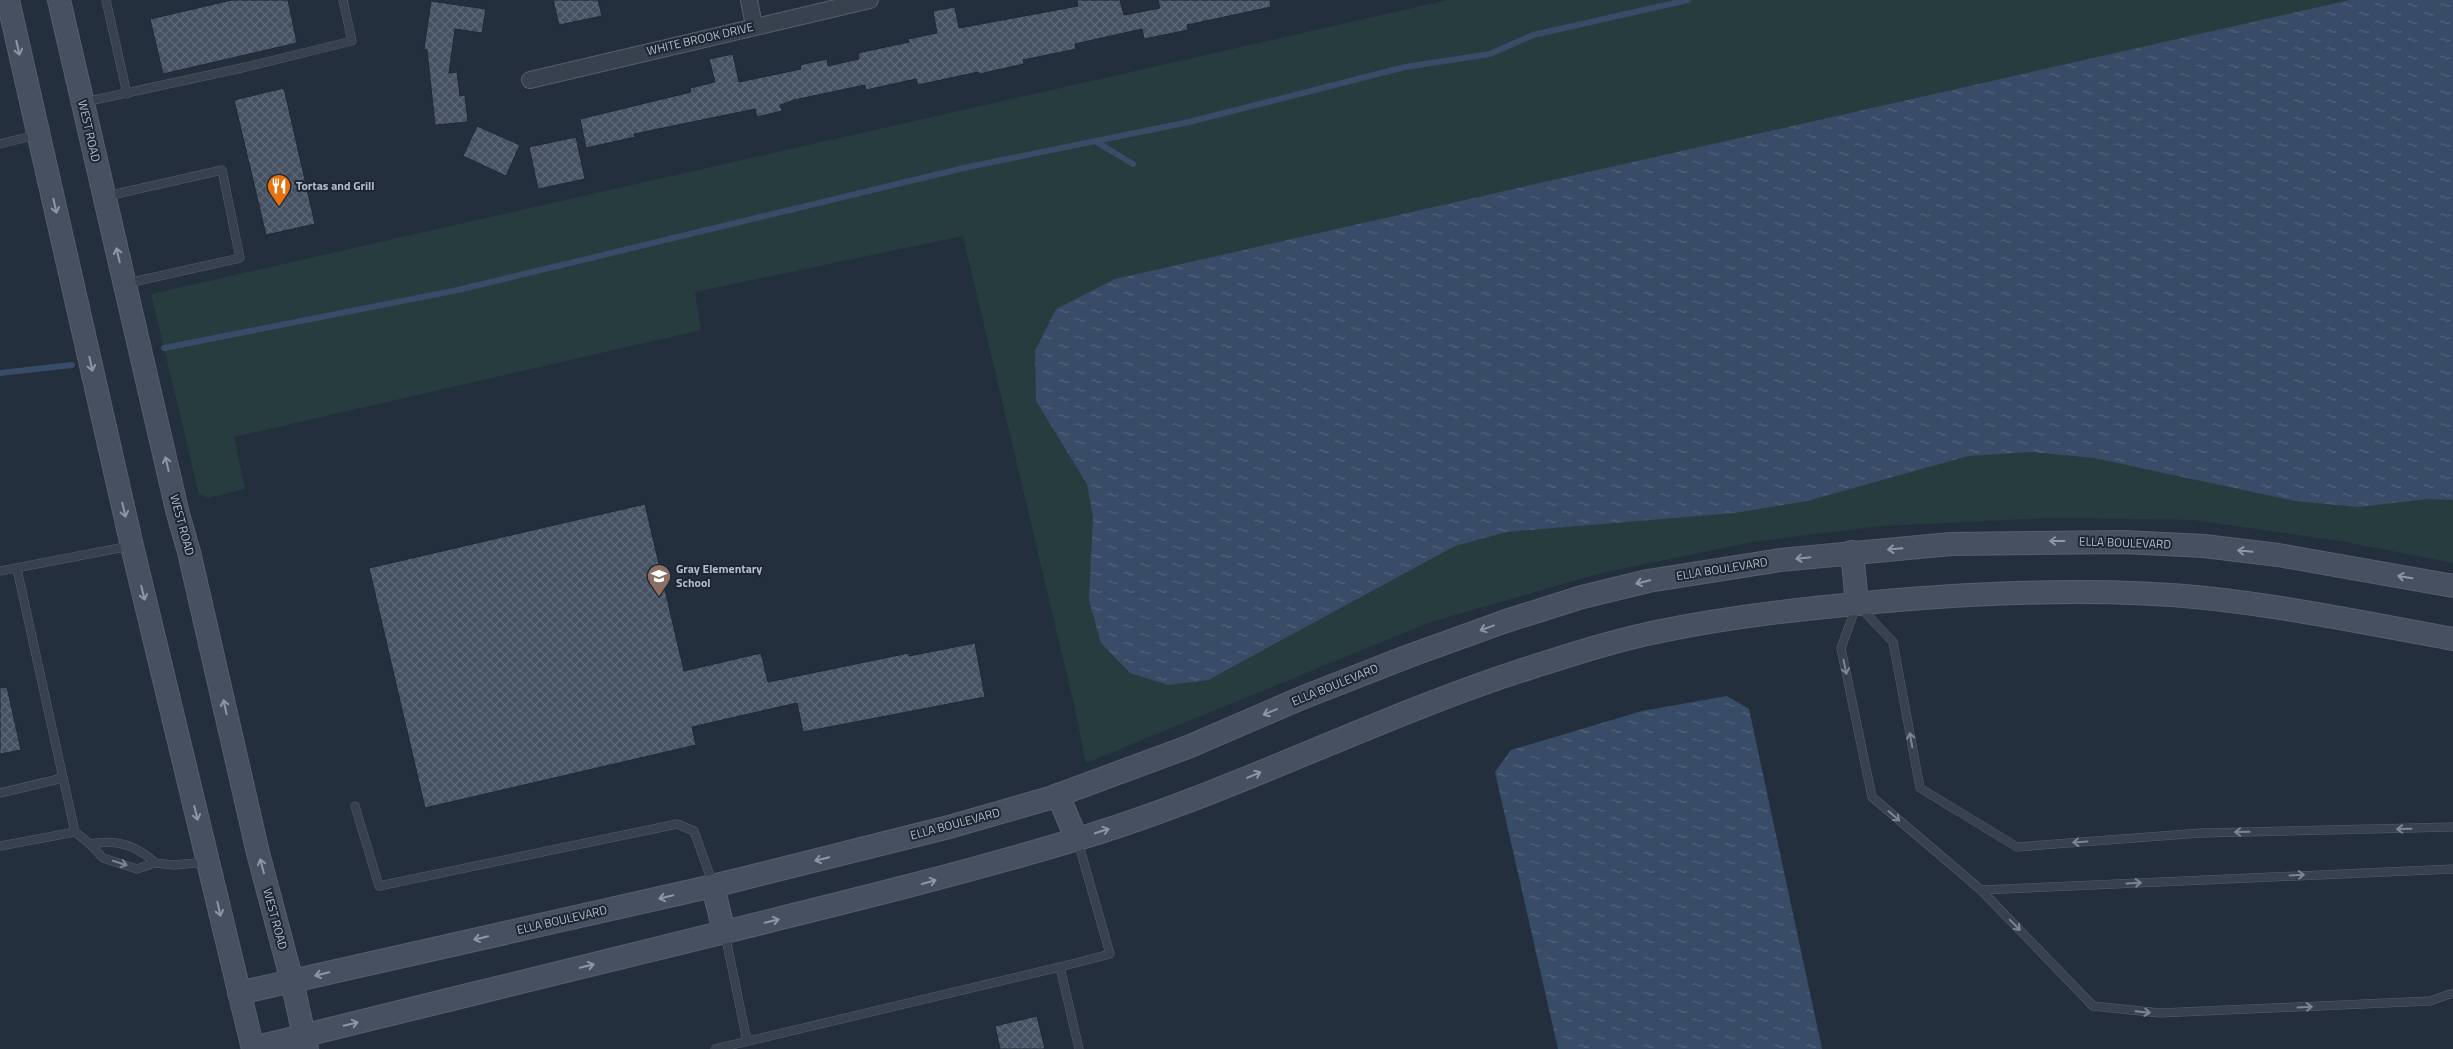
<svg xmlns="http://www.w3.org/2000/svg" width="2453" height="1049" font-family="'Titillium Web',sans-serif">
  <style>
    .grass { fill: #263c3f }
    .water { fill: url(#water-ripples) }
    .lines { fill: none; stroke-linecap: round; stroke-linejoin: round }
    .stream { stroke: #394c67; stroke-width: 6 }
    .building { fill: url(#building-cross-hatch); stroke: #1f2835 }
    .service-casing { stroke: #565f6c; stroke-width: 9 }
    .minor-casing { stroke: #565f6c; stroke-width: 18 }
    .secondary-casing { stroke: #565f6c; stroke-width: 24 }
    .service { stroke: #38414e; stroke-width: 8 }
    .minor { stroke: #38414e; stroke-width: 16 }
    .secondary { stroke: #465061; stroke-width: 22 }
    .oneway { stroke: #8e96a5 }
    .oneway2 { stroke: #7c8592 }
    .labels { text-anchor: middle; stroke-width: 4; stroke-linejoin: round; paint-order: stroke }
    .street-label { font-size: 12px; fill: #b4bcc9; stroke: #1d2633 }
    .poi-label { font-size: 12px; font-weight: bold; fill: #b4bcc9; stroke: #1d2633; text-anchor: start }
  </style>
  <defs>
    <pattern id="water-ripples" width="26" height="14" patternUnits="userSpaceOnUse" patternTransform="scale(1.25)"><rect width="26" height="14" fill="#394c67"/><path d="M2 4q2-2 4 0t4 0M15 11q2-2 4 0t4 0" fill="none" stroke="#53647b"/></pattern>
    <pattern id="building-cross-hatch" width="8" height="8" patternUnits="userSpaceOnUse" patternTransform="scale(1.25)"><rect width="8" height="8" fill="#455162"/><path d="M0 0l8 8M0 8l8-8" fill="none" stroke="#5d6877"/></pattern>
  </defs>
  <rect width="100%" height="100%" fill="#242f3e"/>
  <path class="grass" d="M1448 0H2453V563L2340 541 2193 520 2052 518 1881 526 1752 542 1602 573 1431 622 1086 763 1074 705 963 236 695 292 701 330 234 437 245 489 208 498 199 494 151 294Z"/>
  <g class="water">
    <path d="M2350 0H2453V500L2428 499 2358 507 2295 501 2094 458 2031 452 1968 456 1807 501 1734 513 1506 532 1455 546 1208 680 1168 685 1130 673 1101 643 1089 600 1093 516 1087 484 1036 401 1035 351 1056 309 1115 279Z"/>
    <path d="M1727 696 1749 709 1822 1049H1558L1495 772 1511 750 1642 711Z"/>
  </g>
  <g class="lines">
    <g class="stream">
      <path d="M1095 141 1133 164"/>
      <path d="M164 348 458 290 968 167 1189 122 1405 67 1490 54 1533 35 1688 0"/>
      <path d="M0 373 72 365"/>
    </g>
  </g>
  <g class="building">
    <path d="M232 0H288L297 43 163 74 150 19Z"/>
    <path d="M553 0H598L602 16 559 25Z"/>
    <path d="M1077 0H1120L1124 15 1160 8 1158 0H1270L1271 7 1187 25 1188 30 1144 39 1142 29 1075 44 1076 49 1023 60 1024 64 979 74 978 72 918 85 916 79 866 90 865 85 794 100 780 105 782 111 757 117 755 109 634 134 635 137 586 148 580 119 691 92 690 88 715 82 709 59 733 54 739 82 801 69 800 65 827 59 828 66 859 59 858 53 909 42 908 39 937 33 933 11 955 7 959 28 1078 6Z"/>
    <path d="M431 1 486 9 482 33 455 29 449 73 457 72 460 96 465 95 468 122 435 125 427 50 424 49Z"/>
    <path d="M284 88 315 224 266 235 234 100Z"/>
    <path d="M477 126 520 145 506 176 463 156Z"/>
    <path d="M576 137 585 179 538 189 529 147Z"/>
    <path d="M645 504 684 671 761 653 768 682 909 653V656L975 643 985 697 803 732 797 703 692 727 696 745 425 808 369 568Z"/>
    <path d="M7 687 21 750 0 754V688Z"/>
    <path d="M1037 1016 1045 1049H1000L995 1026Z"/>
  </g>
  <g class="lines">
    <g class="service-casing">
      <g id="service">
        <path d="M106 0 127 94"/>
        <path d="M85 102 246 67 352 41 343 0"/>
        <path d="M0 144 36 135"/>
        <path d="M107 196 222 170 240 258 128 283"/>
        <path d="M17 569 75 832"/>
        <path d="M0 571 130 546"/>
        <path d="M0 793 63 778"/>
        <path d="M355 806 379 886 677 824 694 831 713 884"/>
        <path d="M2453 827 2201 833 2017 847 1920 788 1893 642 1857 604 1841 648 1872 797 1981 890 2093 1006 2160 1013 2430 1001 2453 993"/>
        <path d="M90 844C115 839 137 845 155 863"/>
        <path d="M0 846 75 832 90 844 103 858 137 869 155 863 174 865 207 862"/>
        <path d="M1981 890 2453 869"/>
        <path d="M725 934 747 1041"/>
        <path d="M1060 967 1110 954 1078 842"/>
        <path d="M715 1049 1060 967 1079 1049"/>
      </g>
    </g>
    <g class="minor-casing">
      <g id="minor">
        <path d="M749 0 754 26"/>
        <path d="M530 80 870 0"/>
      </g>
    </g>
    <g class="secondary-casing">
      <g id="secondary">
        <path d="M8 0 132 546 253 1049"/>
        <path d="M59 0 178 514 189 552 258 853 292 981 307 1049"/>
        <path d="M1852 552 1857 604"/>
        <path d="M1058 795 1077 840"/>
        <path d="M713 886 724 932"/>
        <path d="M239 993 713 886 949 827 1050 798 1188 747 1304 697 1409 656 1506 621 1582 597 1648 581 1780 560 1951 544 2123 542 2204 546 2278 555 2453 586"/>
        <path d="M253 1048C401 1012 548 975 696 939 822 908 947 878 1071 841 1228 795 1373 718 1529 668 1573 654 1616 640 1661 631 1739 615 1819 607 1898 600 2000 592 2104 588 2206 598 2289 607 2371 624 2453 639"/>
      </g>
    </g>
    <use href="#service" class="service"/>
    <use href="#minor" class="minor"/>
    <use href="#secondary" class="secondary"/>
  </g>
  <defs><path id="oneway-shaft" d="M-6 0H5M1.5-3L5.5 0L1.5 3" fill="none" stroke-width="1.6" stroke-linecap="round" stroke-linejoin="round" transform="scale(1.25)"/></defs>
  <g class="oneway">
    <use href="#oneway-shaft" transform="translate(18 48) rotate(77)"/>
    <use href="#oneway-shaft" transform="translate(55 206) rotate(77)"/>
    <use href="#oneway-shaft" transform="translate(118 255) rotate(-103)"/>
    <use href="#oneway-shaft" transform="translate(91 364) rotate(77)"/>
    <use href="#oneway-shaft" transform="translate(167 464) rotate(-103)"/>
    <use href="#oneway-shaft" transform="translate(124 510) rotate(77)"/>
    <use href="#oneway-shaft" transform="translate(2057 541) rotate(-180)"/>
    <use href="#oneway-shaft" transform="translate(1895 549) rotate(175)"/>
    <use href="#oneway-shaft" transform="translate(2245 551) rotate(-174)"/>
    <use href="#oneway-shaft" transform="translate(1803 558) rotate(174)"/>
    <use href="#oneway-shaft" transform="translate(2405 577) rotate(-170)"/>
    <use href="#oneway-shaft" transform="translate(1643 582) rotate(167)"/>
    <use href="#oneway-shaft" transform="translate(143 593) rotate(76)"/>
    <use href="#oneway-shaft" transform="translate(1487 628) rotate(160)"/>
    <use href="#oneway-shaft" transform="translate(225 707) rotate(-103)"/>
    <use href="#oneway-shaft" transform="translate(1270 712) rotate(157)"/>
    <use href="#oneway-shaft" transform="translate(1254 775) rotate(-23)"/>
    <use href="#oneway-shaft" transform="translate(196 813) rotate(76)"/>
    <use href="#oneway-shaft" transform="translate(1102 831) rotate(-18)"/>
    <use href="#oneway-shaft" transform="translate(822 859) rotate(166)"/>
    <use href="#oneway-shaft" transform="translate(262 866) rotate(-105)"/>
    <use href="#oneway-shaft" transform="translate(929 882) rotate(-16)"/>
    <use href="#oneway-shaft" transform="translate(666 897) rotate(167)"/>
    <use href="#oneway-shaft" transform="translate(219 909) rotate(77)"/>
    <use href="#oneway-shaft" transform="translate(772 921) rotate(-14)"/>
    <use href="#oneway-shaft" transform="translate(481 938) rotate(167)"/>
    <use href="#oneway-shaft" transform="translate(587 966) rotate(-14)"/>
    <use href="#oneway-shaft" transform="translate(322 974) rotate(167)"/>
    <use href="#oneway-shaft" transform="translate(351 1024) rotate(-14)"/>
  </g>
  <g class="oneway2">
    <use href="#oneway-shaft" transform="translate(1845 667) rotate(78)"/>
    <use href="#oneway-shaft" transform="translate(1911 740) rotate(-100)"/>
    <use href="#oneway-shaft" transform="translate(1894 816) rotate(41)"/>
    <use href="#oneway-shaft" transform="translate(2404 829) rotate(179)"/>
    <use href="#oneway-shaft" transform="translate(2242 832) rotate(179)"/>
    <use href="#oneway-shaft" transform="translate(2080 842) rotate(176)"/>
    <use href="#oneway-shaft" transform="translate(120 863) rotate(18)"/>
    <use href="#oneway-shaft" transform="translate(2297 875) rotate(-3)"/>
    <use href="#oneway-shaft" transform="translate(2134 883) rotate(-3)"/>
    <use href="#oneway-shaft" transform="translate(2015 925) rotate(46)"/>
    <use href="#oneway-shaft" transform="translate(2305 1007) rotate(-3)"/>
    <use href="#oneway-shaft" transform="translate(2143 1012) rotate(6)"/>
  </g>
  <defs>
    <g id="restaurant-pin" transform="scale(1.25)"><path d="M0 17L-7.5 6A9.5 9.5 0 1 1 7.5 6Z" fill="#e8710a" stroke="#1d2633"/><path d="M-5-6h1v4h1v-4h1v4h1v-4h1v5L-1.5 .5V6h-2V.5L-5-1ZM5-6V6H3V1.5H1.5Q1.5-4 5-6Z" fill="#fff"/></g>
    <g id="school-pin" transform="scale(1.25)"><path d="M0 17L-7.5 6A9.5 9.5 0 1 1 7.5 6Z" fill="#8d6e63" stroke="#1d2633"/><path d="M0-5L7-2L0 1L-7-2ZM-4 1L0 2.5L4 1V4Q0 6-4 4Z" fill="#fff"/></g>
  </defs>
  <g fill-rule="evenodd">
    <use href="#restaurant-pin" x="279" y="186"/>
    <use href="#school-pin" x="659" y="576"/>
  </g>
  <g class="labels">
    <g class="street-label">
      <text transform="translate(700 39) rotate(-13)" y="4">WHITE BROOK DRIVE</text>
      <text transform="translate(89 131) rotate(77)" y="4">WEST ROAD</text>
      <text transform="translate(182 525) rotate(75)" y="4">WEST ROAD</text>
      <text transform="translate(2125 543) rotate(2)" y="4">ELLA BOULEVARD</text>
      <text transform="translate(1722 569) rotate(-9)" y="4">ELLA BOULEVARD</text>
      <text transform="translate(1335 685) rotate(-22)" y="4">ELLA BOULEVARD</text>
      <text transform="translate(955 824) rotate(-15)" y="4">ELLA BOULEVARD</text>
      <text transform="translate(275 919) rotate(75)" y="4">WEST ROAD</text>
      <text transform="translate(562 920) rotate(-13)" y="4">ELLA BOULEVARD</text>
    </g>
    <g class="poi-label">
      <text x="296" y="190">Tortas and Grill</text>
      <text x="676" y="573">Gray Elementary<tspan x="676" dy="14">School</tspan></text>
    </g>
  </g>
</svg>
